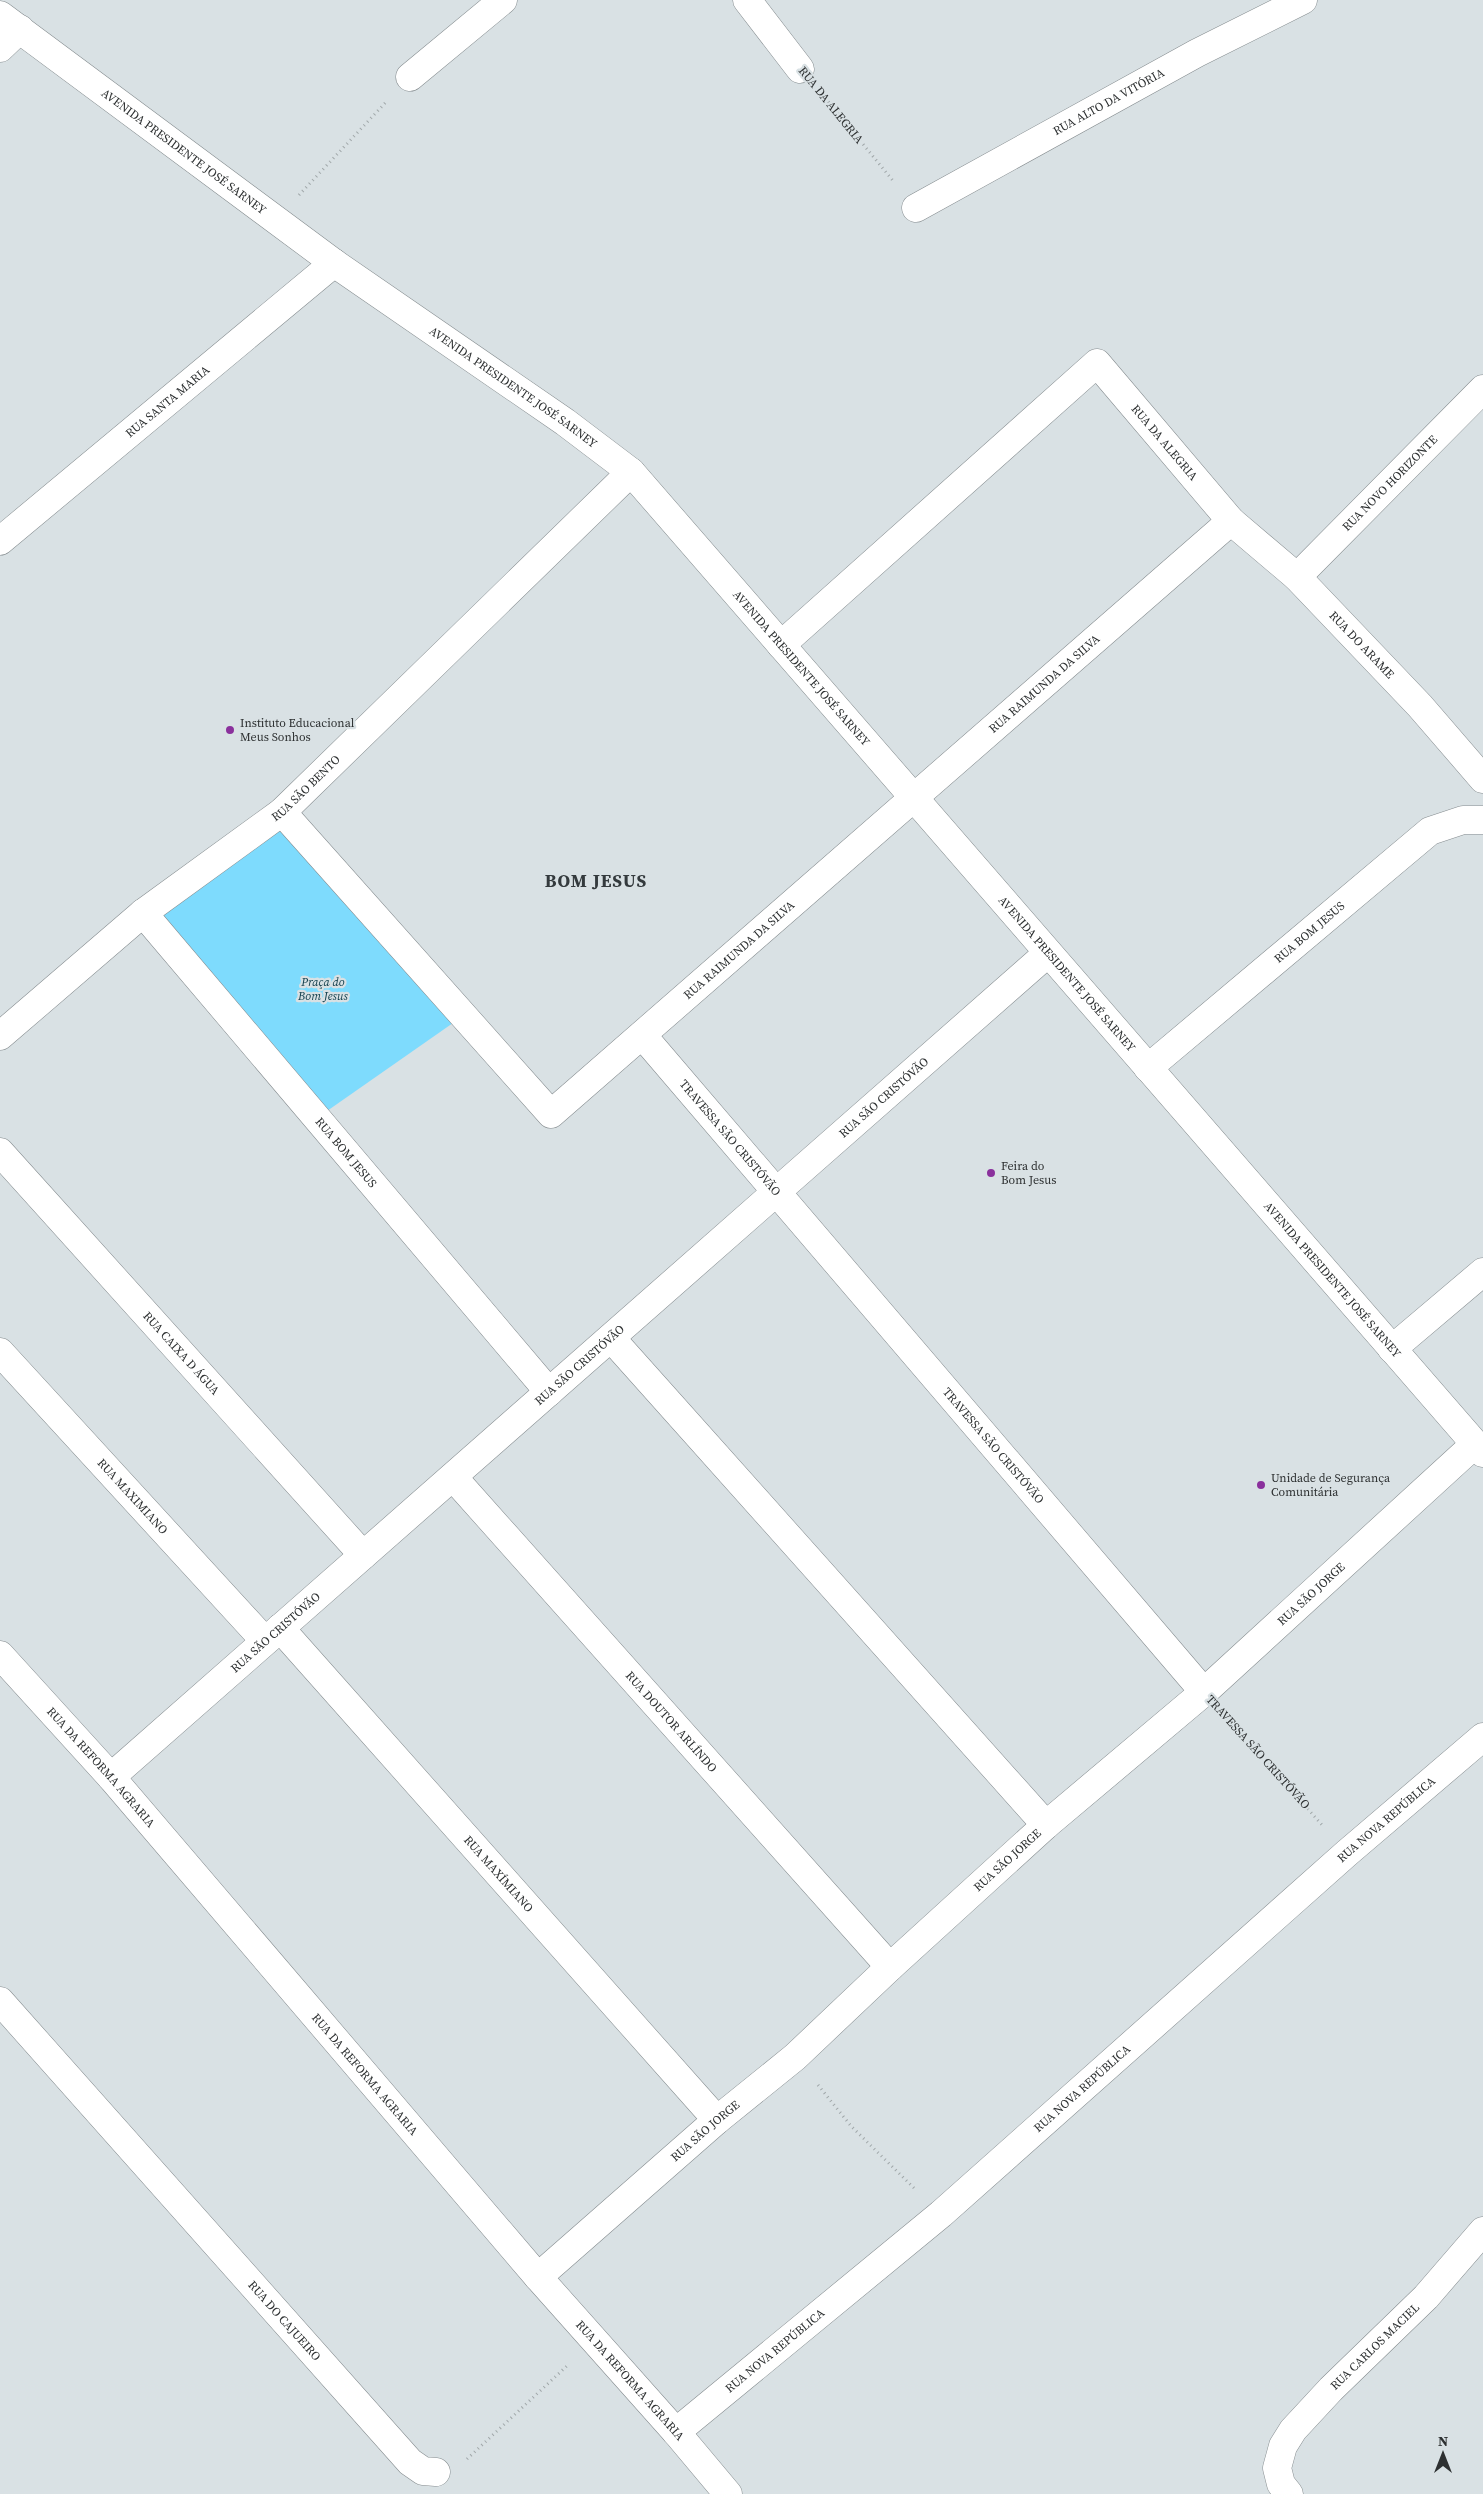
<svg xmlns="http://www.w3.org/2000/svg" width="1483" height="2494" font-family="'Source Serif 4',serif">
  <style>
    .green { fill: #7edbfd }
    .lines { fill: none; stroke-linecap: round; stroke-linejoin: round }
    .minor-casing { stroke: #858c8f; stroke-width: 29 }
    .path { stroke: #a0a7a9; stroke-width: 3; stroke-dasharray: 1 4; stroke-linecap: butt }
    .minor { stroke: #fff; stroke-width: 28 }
    .poi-dot { fill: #8a309c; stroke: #d9e1e4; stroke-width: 2 }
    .labels { text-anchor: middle; stroke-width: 4.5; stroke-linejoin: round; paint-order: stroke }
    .street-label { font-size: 12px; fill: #2d3031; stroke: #d9e1e4 }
    .poi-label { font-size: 12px; fill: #2d3031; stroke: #d9e1e4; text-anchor: start }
    .park-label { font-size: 12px; font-style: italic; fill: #0f3c4a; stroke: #d9e1e4 }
    .district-label { font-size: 18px; font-weight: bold; letter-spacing: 1px; fill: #343a3d; stroke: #d9e1e4 }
  </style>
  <rect width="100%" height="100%" fill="#d9e1e4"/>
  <path class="green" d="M282 812 463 1016 317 1118 143 913Z"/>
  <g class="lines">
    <g class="minor-casing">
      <g id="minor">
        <path d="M747 0 800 69"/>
        <path id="s1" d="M0 15 334 263 565 422 631 472 1483 1453"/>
        <path d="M0 48 20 29"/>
        <path d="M410 77 503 0"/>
        <path id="s2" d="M916 208 1197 53 1303 0"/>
        <path id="s3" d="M0 541 334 263"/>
        <path id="s4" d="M1297 577 1483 389"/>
        <path id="s5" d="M781 645 1097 363 1231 521 1297 577 1420 706 1483 779"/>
        <path id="s6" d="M282 812 551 1114 1231 521"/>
        <path id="s7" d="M143 913 549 1392"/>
        <path id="s8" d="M0 1036 143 913 282 812 631 472"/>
        <path id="s9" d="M643 1036 1204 1692"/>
        <path id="s10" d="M1148 1068 1430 831 1463 820H1483"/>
        <path id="s11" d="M0 1152 363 1555"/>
        <path d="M611 1338 1046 1825"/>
        <path d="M1392 1349 1483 1272"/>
        <path id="s12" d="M0 1352 265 1641"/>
        <path id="s13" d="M453 1477 890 1967"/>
        <path id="s14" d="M280 1628 717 2120"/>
        <path id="s15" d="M0 1655 111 1777 538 2277 676 2432 728 2494"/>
        <path id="s16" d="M111 1777 1048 953"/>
        <path id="s17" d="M0 2001 410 2462 423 2471 436 2472"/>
        <path id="s18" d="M538 2277 717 2120 795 2057 890 1967 1046 1825 1204 1692 1475 1444"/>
        <path id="s19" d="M676 2432 941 2214 1347 1853 1483 1737"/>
        <path id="s20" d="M1289 2494 1281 2484 1277 2468 1283 2446 1293 2430 1331 2389 1426 2297 1483 2231"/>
      </g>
    </g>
    <g class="path">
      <path d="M822 94 894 182"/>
      <path d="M299 195 387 101"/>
      <path d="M1228 1719 1323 1826"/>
      <path d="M818 2085 851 2126 916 2190"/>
      <path d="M467 2459 569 2364"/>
    </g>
    <use href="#minor" class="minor"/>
  </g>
  <g class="poi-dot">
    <circle cx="230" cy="730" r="5"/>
    <circle cx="991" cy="1173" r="5"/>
    <circle cx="1261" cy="1485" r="5"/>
  </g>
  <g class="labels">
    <g class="street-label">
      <text dy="4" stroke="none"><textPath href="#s2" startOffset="220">RUA ALTO DA VITÓRIA</textPath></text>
      <text transform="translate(831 105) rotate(51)" y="4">RUA DA ALEGRIA</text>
      <text dy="4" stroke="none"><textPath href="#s1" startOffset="229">AVENIDA PRESIDENTE JOSÉ SARNEY</textPath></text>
      <text dy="4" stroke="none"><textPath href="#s1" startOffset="634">AVENIDA PRESIDENTE JOSÉ SARNEY</textPath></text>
      <text dy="4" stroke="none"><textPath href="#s3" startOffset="218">RUA SANTA MARIA</textPath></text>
      <text dy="4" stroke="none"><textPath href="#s5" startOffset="528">RUA DA ALEGRIA</textPath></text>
      <text dy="4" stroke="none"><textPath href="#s4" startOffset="132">RUA NOVO HORIZONTE</textPath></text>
      <text dy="4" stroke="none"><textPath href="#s5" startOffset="811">RUA DO ARAME</textPath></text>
      <text dy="4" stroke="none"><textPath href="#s1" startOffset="1039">AVENIDA PRESIDENTE JOSÉ SARNEY</textPath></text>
      <text dy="4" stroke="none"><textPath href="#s6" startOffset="1059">RUA RAIMUNDA DA SILVA</textPath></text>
      <text dy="4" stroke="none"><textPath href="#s8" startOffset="394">RUA SÃO BENTO</textPath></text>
      <text dy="4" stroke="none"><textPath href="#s10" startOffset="211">RUA BOM JESUS</textPath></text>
      <text dy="4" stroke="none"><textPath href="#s6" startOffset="654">RUA RAIMUNDA DA SILVA</textPath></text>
      <text dy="4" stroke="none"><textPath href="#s1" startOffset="1444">AVENIDA PRESIDENTE JOSÉ SARNEY</textPath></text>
      <text dy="4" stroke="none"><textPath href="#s16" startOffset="1029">RUA SÃO CRISTÓVÃO</textPath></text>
      <text dy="4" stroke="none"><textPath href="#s9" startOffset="134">TRAVESSA SÃO CRISTÓVÃO</textPath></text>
      <text dy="4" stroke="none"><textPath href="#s7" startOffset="314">RUA BOM JESUS</textPath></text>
      <text dy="4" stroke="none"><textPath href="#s1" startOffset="1849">AVENIDA PRESIDENTE JOSÉ SARNEY</textPath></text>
      <text dy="4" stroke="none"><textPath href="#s11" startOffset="271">RUA CAIXA D ÁGUA</textPath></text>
      <text dy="4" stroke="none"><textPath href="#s16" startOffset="624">RUA SÃO CRISTÓVÃO</textPath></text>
      <text dy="4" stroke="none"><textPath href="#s9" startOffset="539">TRAVESSA SÃO CRISTÓVÃO</textPath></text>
      <text dy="4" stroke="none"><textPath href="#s12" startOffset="196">RUA MAXIMIANO</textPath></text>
      <text dy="4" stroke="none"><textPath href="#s18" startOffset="1032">RUA SÃO JORGE</textPath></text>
      <text dy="4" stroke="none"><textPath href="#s16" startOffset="219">RUA SÃO CRISTÓVÃO</textPath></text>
      <text dy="4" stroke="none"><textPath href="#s13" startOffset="328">RUA DOUTOR ARLÍNDO</textPath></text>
      <text transform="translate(1258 1752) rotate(48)" y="4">TRAVESSA SÃO CRISTÓVÃO</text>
      <text dy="4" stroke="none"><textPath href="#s15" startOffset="151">RUA DA REFORMA AGRARIA</textPath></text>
      <text dy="4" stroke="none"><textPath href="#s19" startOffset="938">RUA NOVA REPÚBLICA</textPath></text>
      <text dy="4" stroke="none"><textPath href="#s18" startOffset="628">RUA SÃO JORGE</textPath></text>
      <text dy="4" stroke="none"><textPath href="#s14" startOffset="329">RUA MAXÍMIANO</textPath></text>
      <text dy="4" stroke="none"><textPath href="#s15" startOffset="556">RUA DA REFORMA AGRARIA</textPath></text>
      <text dy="4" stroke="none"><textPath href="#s19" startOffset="532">RUA NOVA REPÚBLICA</textPath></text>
      <text dy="4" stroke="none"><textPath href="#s18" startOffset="222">RUA SÃO JORGE</textPath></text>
      <text dy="4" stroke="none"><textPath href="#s17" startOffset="428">RUA DO CAJUEIRO</textPath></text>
      <text dy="4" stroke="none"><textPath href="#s20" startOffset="188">RUA CARLOS MACIEL</textPath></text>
      <text dy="4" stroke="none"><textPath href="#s19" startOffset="128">RUA NOVA REPÚBLICA</textPath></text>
      <text dy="4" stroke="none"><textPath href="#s15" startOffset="961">RUA DA REFORMA AGRARIA</textPath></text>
    </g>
    <g class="poi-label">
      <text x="240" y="727">Instituto Educacional<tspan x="240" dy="14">Meus Sonhos</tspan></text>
      <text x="1001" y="1170">Feira do<tspan x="1001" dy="14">Bom Jesus</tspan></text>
      <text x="1271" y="1482">Unidade de Segurança<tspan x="1271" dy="14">Comunitária</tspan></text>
    </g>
    <g class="park-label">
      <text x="323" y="986">Praça do<tspan x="323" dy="14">Bom Jesus</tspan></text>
    </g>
    <g class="district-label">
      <text x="596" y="887">BOM JESUS</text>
    </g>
  </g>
  <g transform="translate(1443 2454)" stroke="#d9e1e4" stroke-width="4" paint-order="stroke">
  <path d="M0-4L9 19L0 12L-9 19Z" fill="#2d3031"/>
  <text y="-8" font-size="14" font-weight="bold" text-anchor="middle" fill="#2d3031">N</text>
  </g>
</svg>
